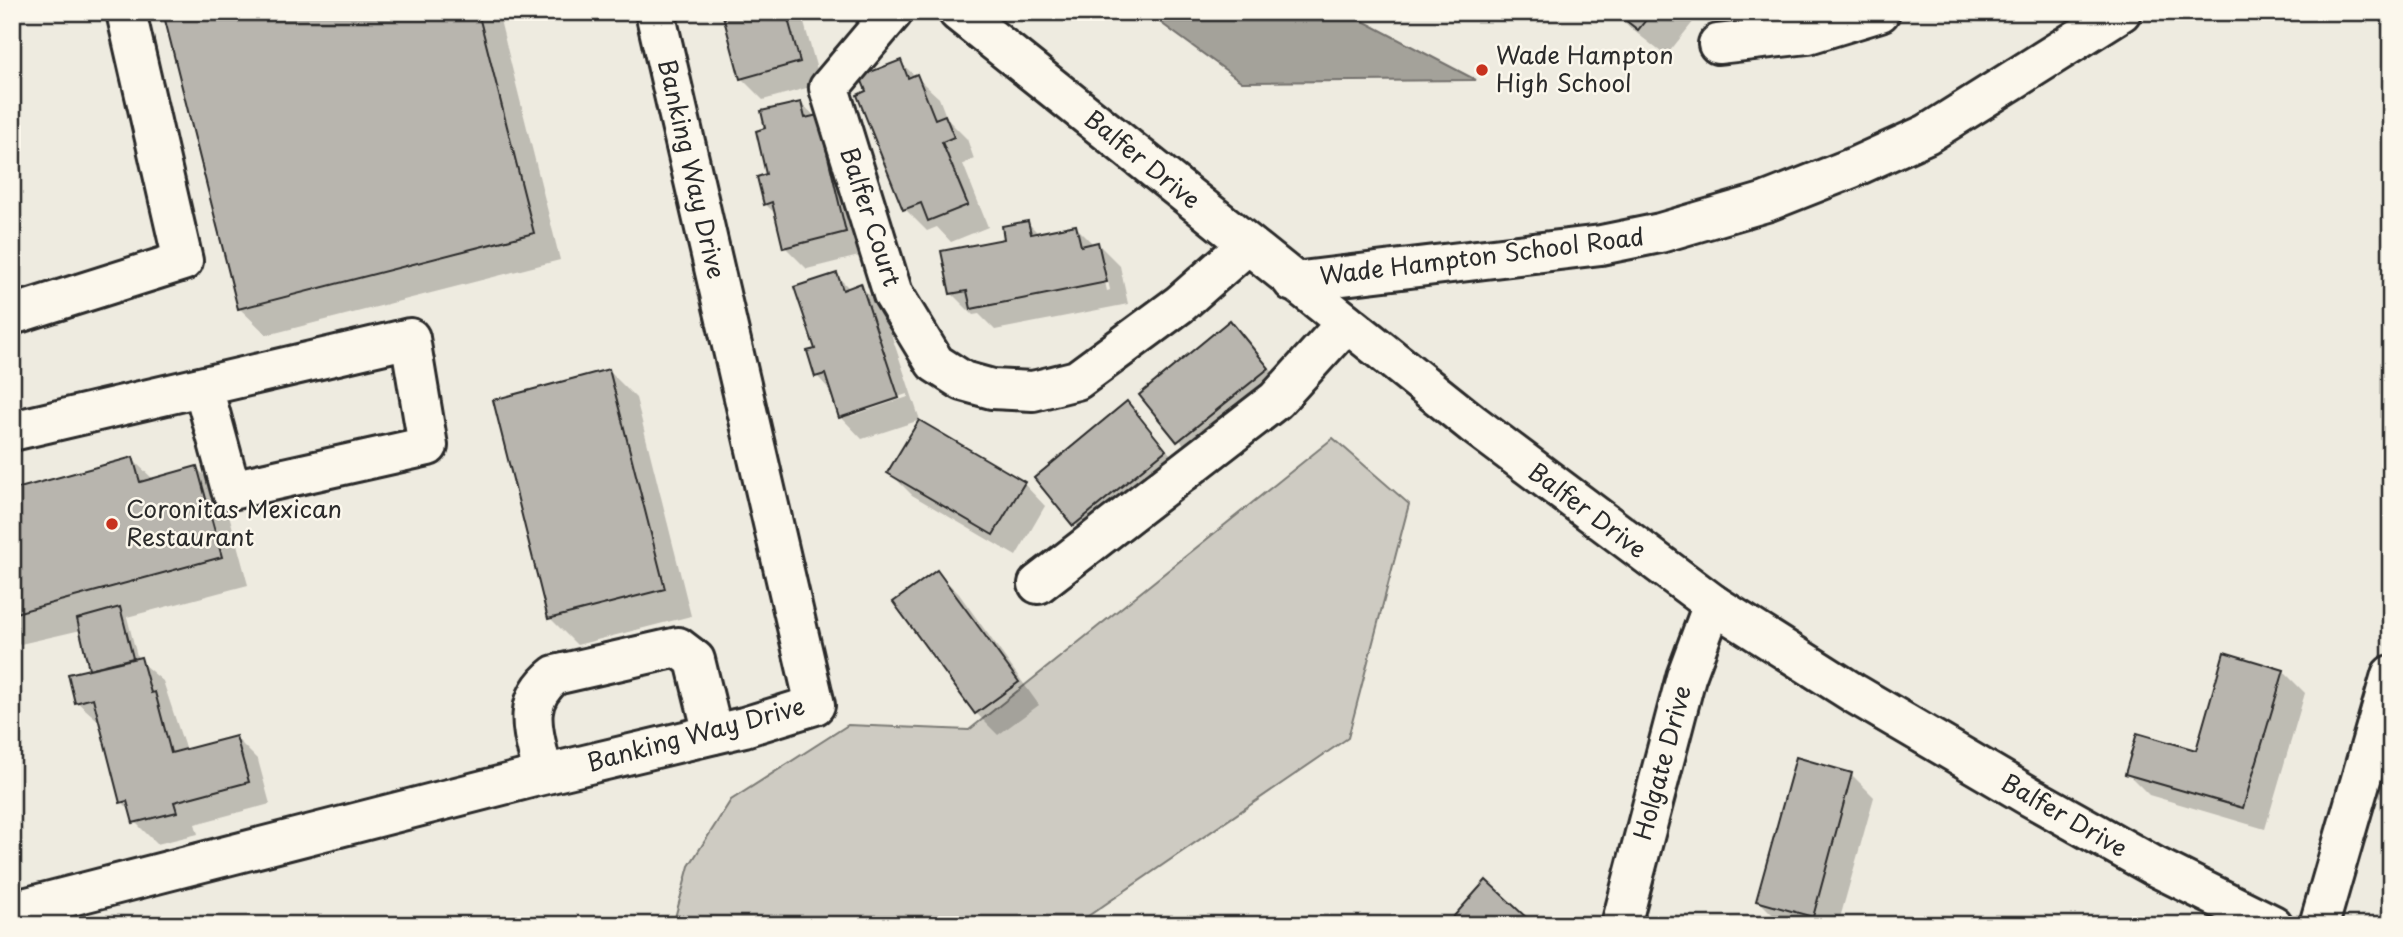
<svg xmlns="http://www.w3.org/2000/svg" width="2403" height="937" font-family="'Playpen Sans',sans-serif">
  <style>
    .green { fill: #cecbc2; stroke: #7c7b76; stroke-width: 2 }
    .water { fill: #a4a29a; stroke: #74726e; stroke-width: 2 }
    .shadow { fill: #0003; fill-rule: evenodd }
    .building { fill: #b8b5ae; stroke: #2b2b2b; stroke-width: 2 }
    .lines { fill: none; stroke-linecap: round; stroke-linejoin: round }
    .minor-casing { stroke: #2b2b2b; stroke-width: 44 }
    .minor { stroke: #fbf7ec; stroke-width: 38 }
    .poi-dot { fill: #c8321e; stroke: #fbf7ec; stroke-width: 2.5 }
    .labels { text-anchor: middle; stroke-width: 5; stroke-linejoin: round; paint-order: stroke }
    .poi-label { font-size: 24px; fill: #2b2b2b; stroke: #fbf7ec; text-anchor: start }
    .street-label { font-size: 24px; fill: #2b2b2b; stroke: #fbf7ec }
  </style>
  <rect width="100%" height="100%" fill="#eeebe0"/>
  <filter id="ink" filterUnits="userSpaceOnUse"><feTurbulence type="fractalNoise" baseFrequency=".0143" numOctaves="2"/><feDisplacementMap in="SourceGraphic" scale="14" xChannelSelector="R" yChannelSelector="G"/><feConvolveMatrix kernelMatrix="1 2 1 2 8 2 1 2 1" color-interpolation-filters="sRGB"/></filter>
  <g filter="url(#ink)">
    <path class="green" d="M1333 438 1409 504 1348 738 1075 925H673L689 866 731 800 848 725 969 730Z"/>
    <path class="water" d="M1146 12H1346L1476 80 1242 82Z"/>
    <g class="shadow">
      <path d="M165 12H498L560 260 267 335 239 308Z"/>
      <path d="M724 12H801L821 84 763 100 741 78Z"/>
      <path d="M1610 12H1701L1666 56Z"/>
      <path d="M900 62 939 98 947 119 967 139 974 159 963 164 988 227 951 242 937 227 927 231 905 209 868 92Z"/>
      <path d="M801 103 839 139 867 254 807 269 785 247 778 216 765 204 767 130Z"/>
      <path d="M1028 223 1039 234 1076 227 1094 245 1098 244 1120 266 1128 304 995 330 979 314 973 315 951 293ZM1102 267H1105L1110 290 1107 291Z"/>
      <path d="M836 275 850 289 860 286 882 307 920 420 862 439 841 417 832 392 817 376 809 353 818 350ZM907 394 908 397 851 416V412Z"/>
      <path d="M1230 322 1289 391 1200 463 1141 395Z"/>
      <path d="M609 371 636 398 691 616 577 645 550 618Z"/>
      <path d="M1126 404 1187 473 1097 547 1036 478Z"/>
      <path d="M132 459 154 480 197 468 224 496 248 585 127 617 138 660 163 681 186 751 236 738 258 760 270 804 195 824 198 834 157 844 135 822 132 812 122 802 101 723 77 702 91 670 81 630 12 646V492Z"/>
      <path d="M890 473 1024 484 1045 506 1016 556 912 495Z"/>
      <path d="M937 572 959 594 1039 705 998 735 976 713 896 602Z"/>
      <path d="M2283 671 2305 693 2265 829 2149 795 2127 773 2197 752Z"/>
      <path d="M1797 760 1852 775 1874 797 1838 925 1780 922 1758 900Z"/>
    </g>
    <g class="building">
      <path d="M163 12H478L534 233 238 309Z"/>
      <path d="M722 12H786L800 62 740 79Z"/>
      <path d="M1615 12H1652L1638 30Z"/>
      <path d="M901 60 908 78 917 74 935 119 945 115 954 137 942 142 968 205 928 221 921 203 903 210 857 95 866 91 860 76Z"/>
      <path d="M801 102 805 118 818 115 846 232 783 248 772 202 764 205 757 177 766 174 756 131 765 128 761 111Z"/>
      <path d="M1028 221 1031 234 1076 225 1081 246 1098 242 1107 282 971 309 967 291 950 294 941 251 1004 239 1002 226Z"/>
      <path d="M837 273 843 290 861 283 899 398 839 418 825 374 815 377 807 351 815 349 794 287Z"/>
      <path d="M1230 320 1269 368 1177 442 1139 395Z"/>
      <path d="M609 369 665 589 548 619 493 400Z"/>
      <path d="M1127 401 1166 450 1073 526 1034 478Z"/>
      <path d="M919 420 1025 482 993 535 887 473Z"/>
      <path d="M133 457 140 482 197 466 222 557 12 614V490Z"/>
      <path d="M937 570 1019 682 975 714 893 602Z"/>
      <path d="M120 607 133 658 89 669 77 619Z"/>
      <path d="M2224 652 2284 670 2243 808 2125 774 2137 733 2196 750Z"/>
      <path d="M141 657 151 693 155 692 171 753 236 736 249 782 174 802 177 812 133 823 127 801 120 803 93 698 75 703 68 674Z"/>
      <path d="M1796 757 1852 773 1813 917 1756 901Z"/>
      <path d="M1486 880 1528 919 1523 925H1446Z"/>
    </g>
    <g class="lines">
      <g class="minor-casing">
        <g id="minor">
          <path d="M893 12 829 88 893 294 935 363 963 381 992 389 1033 391 1077 380 1180 304 1247 245"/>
          <path d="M958 12 1473 424 1713 604 1855 694 2029 796 2154 866 2273 925"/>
          <path d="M1718 44 1808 34 1880 12"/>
          <path d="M1293 282 1601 245 1660 233 1766 202 1852 168 1927 134 2121 12"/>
          <path d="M12 315 183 261 126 12"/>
          <path d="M12 431 410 338 428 446 231 490 203 387"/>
          <path d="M1038 584 1276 400 1346 323"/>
          <path d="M543 774C535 736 519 703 555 675L678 647 695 660 713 734"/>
          <path d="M12 911 534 777 744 727 815 705 655 12"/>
          <path d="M1621 925 1686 677 1713 604"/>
          <path d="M2319 925 2391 675"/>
        </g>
      </g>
      <use href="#minor" class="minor"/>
    </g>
  </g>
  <g class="poi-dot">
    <circle cx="1482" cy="70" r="7"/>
    <circle cx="112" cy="524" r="7"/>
  </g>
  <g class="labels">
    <g class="poi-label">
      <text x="1496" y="64">Wade Hampton<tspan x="1496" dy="28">High School</tspan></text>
      <text x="126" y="518">Coronitas Mexican<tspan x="126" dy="28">Restaurant</tspan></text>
    </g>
    <g class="street-label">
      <text transform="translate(1142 160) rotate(39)" y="8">Balfer Drive</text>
      <text transform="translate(691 169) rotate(77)" y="8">Banking Way Drive</text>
      <text transform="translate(870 217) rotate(72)" y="8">Balfer Court</text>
      <text transform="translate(1482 257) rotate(-7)" y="8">Wade Hampton School Road</text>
      <text transform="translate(1587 511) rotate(37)" y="8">Balfer Drive</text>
      <text transform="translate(696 735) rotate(-15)" y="8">Banking Way Drive</text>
      <text transform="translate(1663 763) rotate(-75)" y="8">Holgate Drive</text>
      <text transform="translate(2064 816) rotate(30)" y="8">Balfer Drive</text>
    </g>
  </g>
  <rect width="2403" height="937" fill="none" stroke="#fbf7ec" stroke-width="42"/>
  <rect x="21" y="21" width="2361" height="895" fill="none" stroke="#2b2b2b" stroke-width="2.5" filter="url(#ink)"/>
</svg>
